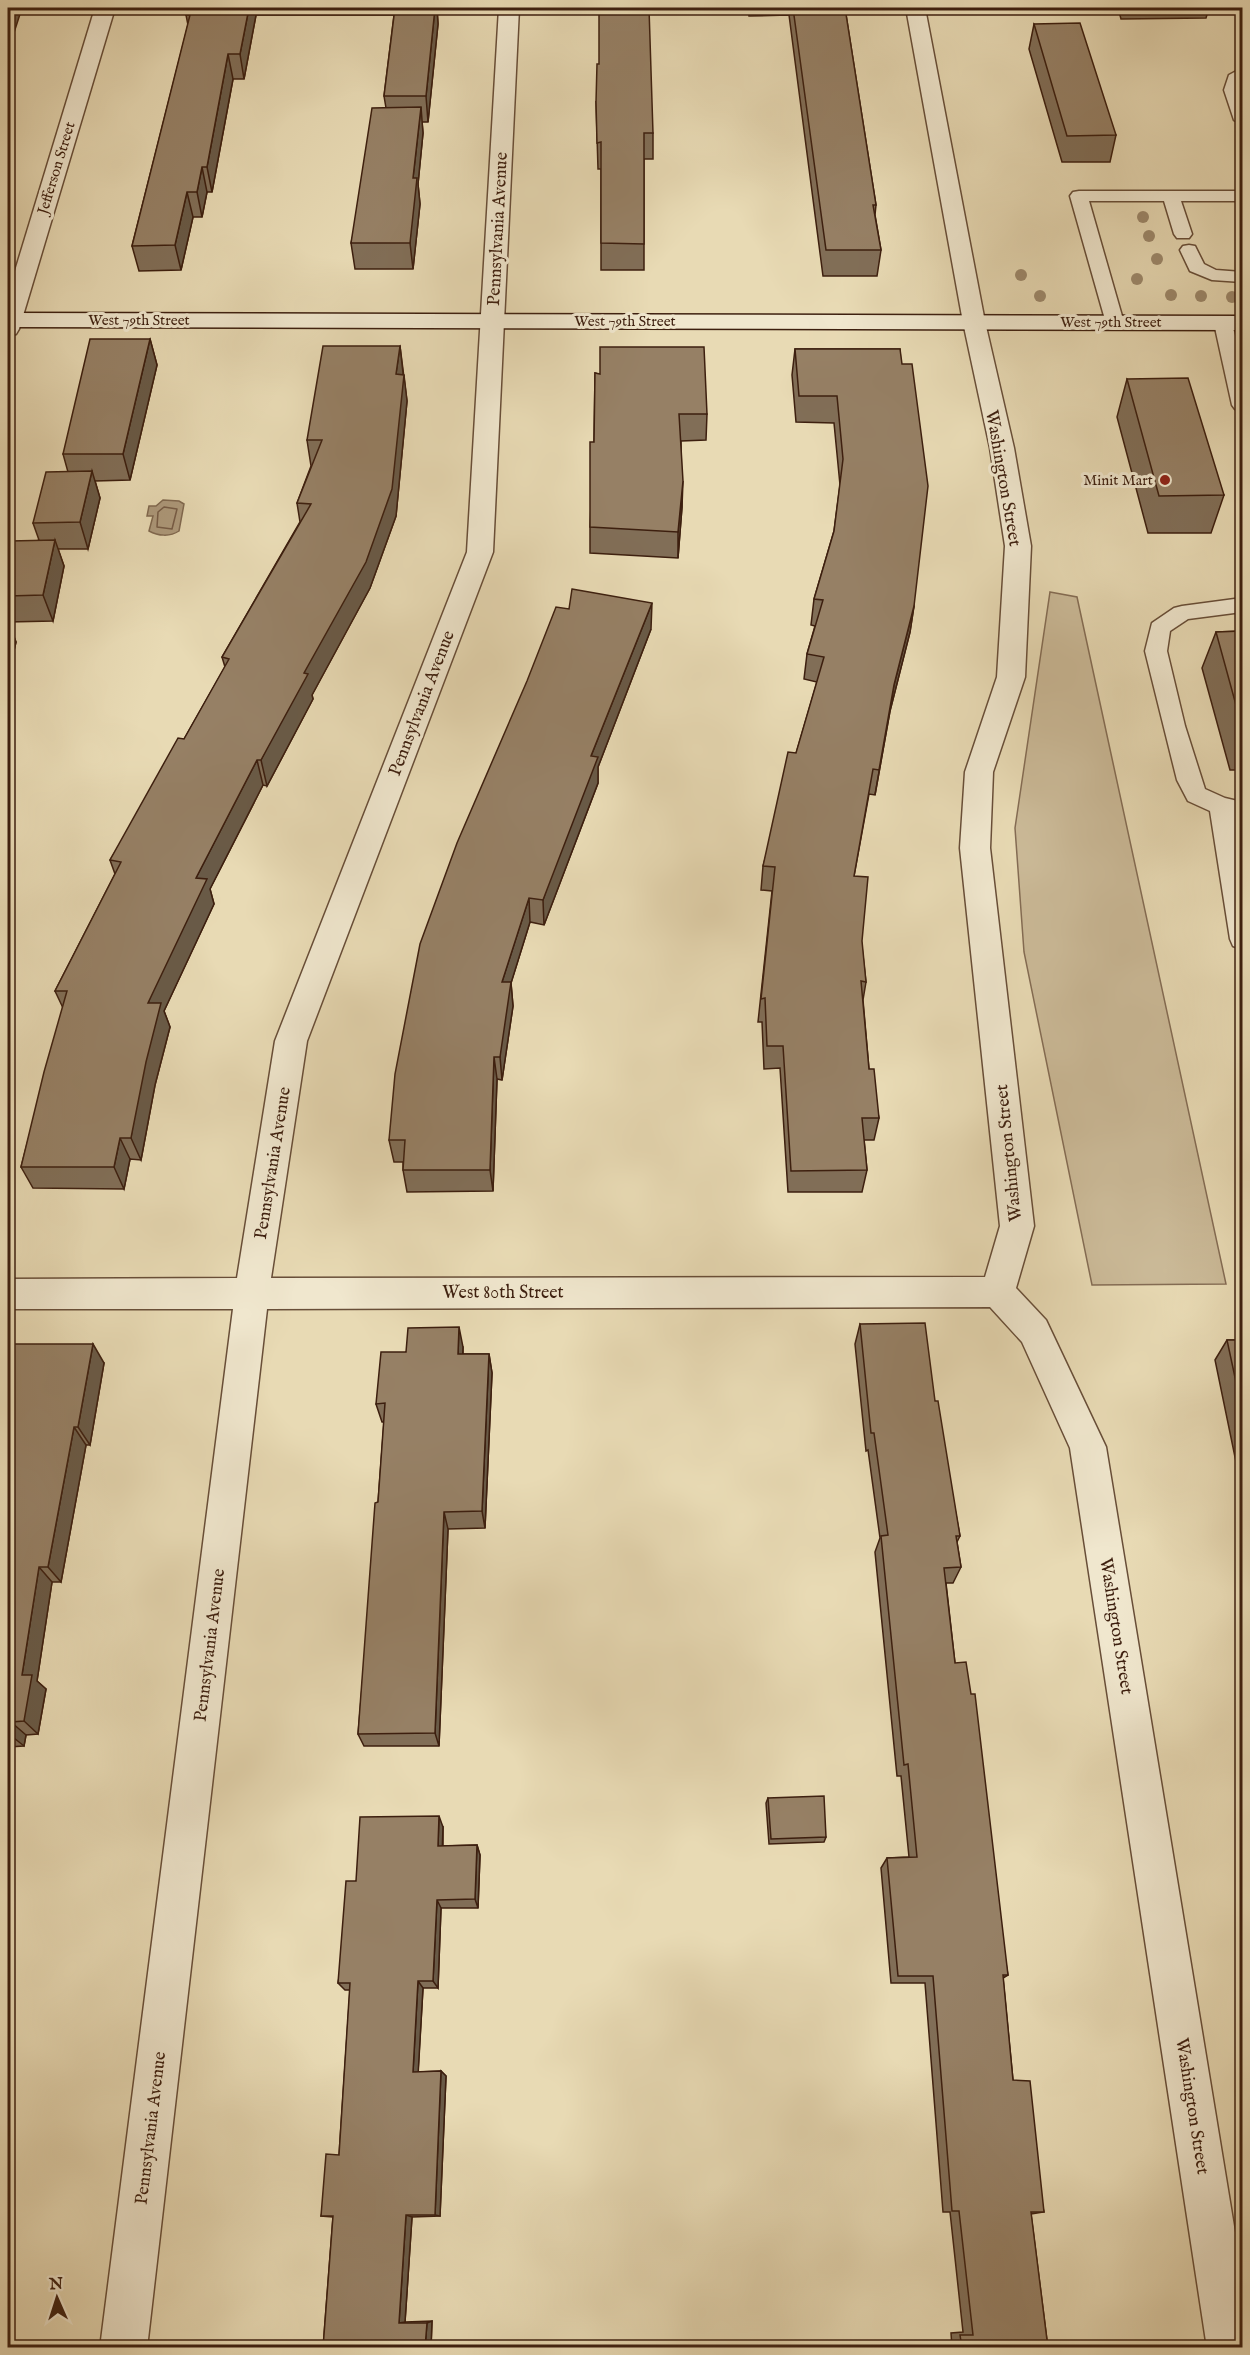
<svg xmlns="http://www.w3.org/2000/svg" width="1250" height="2355" font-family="'IM FELL English',serif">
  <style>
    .green { fill: #cbba98; stroke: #846c54; stroke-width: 1.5 }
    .water { fill: #ae9a7c; stroke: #816950; stroke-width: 1.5 }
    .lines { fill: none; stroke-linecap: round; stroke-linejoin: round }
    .shore { stroke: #765c46; stroke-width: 1.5 }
    .lane-casing { stroke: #684e38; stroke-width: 3 }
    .street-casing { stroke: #684e38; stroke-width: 3 }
    .secondary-casing { stroke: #3d1f0f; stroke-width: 3 }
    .lane { fill: #f0e7ce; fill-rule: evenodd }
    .street { fill: #f0e7ce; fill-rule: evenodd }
    .secondary { fill: #f0e7ce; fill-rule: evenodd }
    .tree { fill: #9d896c }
    .wall { fill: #816e57; stroke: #3d1f0f; stroke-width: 1.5 }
    .shaded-wall { fill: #695a47; stroke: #3d1f0f; stroke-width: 1.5 }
    .building { fill: #968065; stroke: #3d1f0f; stroke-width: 1.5 }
    .poi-dot { fill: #8f2418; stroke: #f0e7ce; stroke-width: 2 }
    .labels { text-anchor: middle; stroke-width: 6; stroke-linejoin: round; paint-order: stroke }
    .far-street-label { font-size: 15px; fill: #3d1f0f; stroke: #f0e7ce }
    .far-poi-label { font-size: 15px; fill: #3d1f0f; stroke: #f0e7ce; text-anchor: end }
    .street-label { font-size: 18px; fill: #3d1f0f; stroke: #f0e7ce }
  </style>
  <rect width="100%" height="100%" fill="#e8dab4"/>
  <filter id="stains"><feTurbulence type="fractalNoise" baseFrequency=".00333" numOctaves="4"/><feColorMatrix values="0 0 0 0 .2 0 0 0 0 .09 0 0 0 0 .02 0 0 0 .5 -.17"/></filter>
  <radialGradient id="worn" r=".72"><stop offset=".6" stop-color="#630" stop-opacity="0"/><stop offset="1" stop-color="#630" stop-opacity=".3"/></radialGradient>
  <path class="green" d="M1050 592 1077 597 1226 1284 1092 1285 1024 952 1015 828Z"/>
  <path class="water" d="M163 500 179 501 184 504 179 531C170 537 158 536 149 531L153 516H147L149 506H156Z"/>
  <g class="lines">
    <path class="shore" d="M164 507 177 509 172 529 157 527 158 512Z"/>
    <g class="lane-casing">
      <g id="lane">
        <path d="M1242 68 1240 90 1242 97V125L1234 120 1224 90 1229 75Z"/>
        <path d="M1079 191H1242V201H1181L1192 234 1189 238H1177L1174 234 1164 201H1089L1124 323 1122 327H1108L1106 323 1070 196 1073 192Z"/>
        <path d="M1189 245 1195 246 1204 264 1216 270 1242 272V282L1212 280 1190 271 1180 250 1183 246Z"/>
        <path d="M1223 317 1230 319 1232 323 1242 366V411L1235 409 1232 405 1214 323 1216 319Z"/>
        <path d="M1242 598V612L1188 619 1170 631 1167 651 1185 726 1205 789 1225 798 1242 802V818L1235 817 1242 866V949L1233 946 1230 939 1210 811 1188 801 1177 780 1145 651 1152 623 1174 608 1182 606Z"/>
      </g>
    </g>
    <g class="street-casing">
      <g id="street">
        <path d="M95 8H115L19 329 16 334 8 336V294Z"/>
        <path d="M499 8H519L493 552 307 1041 271 1278 985 1277 1000 1226 960 848 965 772 997 677 1005 546 990 448 963 322 906 8H925L985 322 1014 448 1031 546 1025 677 993 772 990 848 1034 1226 1016 1288 1046 1320 1106 1447 1242 2275V2348H1207L1070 1448 1022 1342 990 1307 267 1309 147 2348H100L233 1309H8V1279L237 1278 275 1041 467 552Z"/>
      </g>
    </g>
    <g class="secondary-casing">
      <path id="secondary" d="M8 313 1242 316V330L8 327Z"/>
    </g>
    <use href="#lane" class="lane"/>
    <use href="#street" class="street"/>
    <use href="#secondary" class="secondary"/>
  </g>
  <g class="tree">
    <circle cx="1143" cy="217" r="6"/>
    <circle cx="1149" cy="236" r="6"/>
    <circle cx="1157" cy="259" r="6"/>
    <circle cx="1021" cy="275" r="6"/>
    <circle cx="1137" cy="279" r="6"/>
    <circle cx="1171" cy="295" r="6"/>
    <circle cx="1040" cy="296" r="6"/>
    <circle cx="1201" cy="296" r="6"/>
    <circle cx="1232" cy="297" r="6"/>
  </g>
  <g class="wall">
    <path d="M188 8H437L438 24 428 122H422L423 133 418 184 420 204 413 269H355L351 243 386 108 384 96 394 15H256L244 79H233L212 192H207L202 217H193L181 270 139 271 132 246 188 25 186 15Z"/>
    <path d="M748 8H845L876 205 875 215 881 250 877 276H823L789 15 749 16Z"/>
    <path d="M1118 8H1209L1206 18 1121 19Z"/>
    <path d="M1034 24 1116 135 1110 162H1062L1029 49Z"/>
    <path d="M596 102 653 133V159H644V270H601V169H598Z"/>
    <path d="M150 339 157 365 130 480 95 481 100 498 88 549H58L64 566 53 621 8 622 16 642 8 675V551L39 540 33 523 68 472 63 454Z"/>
    <path d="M400 346 407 401 396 516 370 588 312 695 313 699 267 786 263 785 210 889 214 904 164 1011 170 1027 155 1085 141 1160 130 1159 124 1189 33 1188 21 1167 63 1008 55 991 115 874 110 860 184 739 225 667 222 657 300 522 297 503 311 466 307 440Z"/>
    <path d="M795 349H900L914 606 910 632 890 711 875 795 869 794 854 876 866 982 863 1000 869 1069 879 1118 874 1140H864L867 1170 862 1192H788L780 1068 764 1069 762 1022H758L772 891 761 890 763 866 817 682 804 679 807 654 815 626 811 625 814 599 834 531 840 485 834 423 796 422 792 375Z"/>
    <path d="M595 373 707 414 706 440 681 441 682 507 678 558 590 553V527L594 442Z"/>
    <path d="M1127 379 1224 495 1211 533H1148L1117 417Z"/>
    <path d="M651 629 598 767V783L544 925 530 922 511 983 513 1006 502 1080 497 1079 493 1191 407 1192 403 1170V1162H394L389 1140Z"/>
    <path d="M1242 631V770H1230L1202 668 1216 632Z"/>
    <path d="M860 1324 935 1401 960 1536 957 1542 961 1567 953 1583H946L955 1663 1008 1975 1003 1978 1013 2080 1044 2212 1031 2214 1048 2348H952L951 2333 963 2332 950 2212H943L925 1983H891L881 1868 887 1858 909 1857 901 1776H897L875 1552 880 1538 868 1450 866 1451 855 1344Z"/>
    <path d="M1227 1340H1242V1491L1215 1360Z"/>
    <path d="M463 1347V1354H489L492 1373 485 1528 448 1529 439 1746H364L358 1734 378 1502 384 1422H382L376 1404 406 1352Z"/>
    <path d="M104 1363 90 1445H86L61 1582H52L37 1681 46 1689 38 1734 26 1735 24 1746 8 1747V1366Z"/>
    <path d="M768 1798 826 1837 824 1842 769 1844 766 1803Z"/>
    <path d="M443 1827V1846L477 1845 480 1855 478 1908H441L438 1988H423L418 2072 441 2071 446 2076 440 2216 412 2217 405 2322 432 2321 431 2348H323L333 2217 321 2216 339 2155 350 1990H345L338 1983 356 1881Z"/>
  </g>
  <g class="shaded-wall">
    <path d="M8 8H22L8 51Z"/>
    <path d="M249 8H254L256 15 244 79 240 54Z"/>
    <path d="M435 8H437L438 24 428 122 426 96Z"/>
    <path d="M228 54 233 79 212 192 207 167Z"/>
    <path d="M421 107 423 133 418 184 420 204 413 269 410 243 413 178Z"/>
    <path d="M202 167 207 192 202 217 197 192Z"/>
    <path d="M187 192 193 217 181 270 175 245Z"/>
    <path d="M150 339 157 365 130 480 123 454Z"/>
    <path d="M400 346 403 373 399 401 396 374Z"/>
    <path d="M404 375 407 401 396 516 370 588 312 695 313 699 267 786 261 760 304 673Z"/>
    <path d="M92 471 100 498 88 549 80 522Z"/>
    <path d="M683 481 682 507 678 558V532Z"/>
    <path d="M55 540 64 566 53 621 43 595Z"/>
    <path d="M652 603 651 629 598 767V783L544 925 543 900 591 756Z"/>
    <path d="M914 606 910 632 890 711 875 795 894 685Z"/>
    <path d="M8 620 16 642 8 675Z"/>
    <path d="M257 760 263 785 210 889 214 904 164 1011 170 1027 155 1085 141 1160 131 1138 148 1003 196 878Z"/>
    <path d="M529 898 530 922 511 983 513 1006 502 1080 500 1057 502 982Z"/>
    <path d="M494 1057 497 1079 493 1191 490 1170Z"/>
    <path d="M120 1138 130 1159 124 1189 114 1167Z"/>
    <path d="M459 1327 463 1347 462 1373 458 1354Z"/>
    <path d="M93 1344 104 1363 90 1445 78 1427Z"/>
    <path d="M489 1354 492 1373 485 1528 482 1511Z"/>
    <path d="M74 1427 86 1445 61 1582 48 1567Z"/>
    <path d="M444 1512 448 1529 439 1746 435 1733Z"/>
    <path d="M39 1567 52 1582 37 1681 46 1689 38 1734 24 1721 22 1675Z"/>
    <path d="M11 1722 26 1735 24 1746 9 1734Z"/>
    <path d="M439 1816 443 1827 442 1856 438 1846Z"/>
    <path d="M477 1845 480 1855 478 1908 475 1899Z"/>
    <path d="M437 1900 441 1908 438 1988 433 1981Z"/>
    <path d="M418 1981 423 1988 418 2076 413 2072Z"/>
    <path d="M441 2071 446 2076 440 2216 435 2215Z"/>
    <path d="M406 2215 412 2217 405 2322 399 2323Z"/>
    <path d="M432 2321 431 2348H425L427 2323Z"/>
  </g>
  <g class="building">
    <path d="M188 8H249L240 54H228L207 167H202L197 192H187L175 245 132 246 190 15H186Z"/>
    <path d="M395 8H435L426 96H384Z"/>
    <path d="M599 8H649L653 133H644V244L601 243V142L597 143 596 102 597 64H599Z"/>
    <path d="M793 8H845L876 205H873L881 250H826Z"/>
    <path d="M1080 23 1116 135 1067 136 1034 24Z"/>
    <path d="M421 107 413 178H417L410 243H351L372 108Z"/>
    <path d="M90 339H150L123 454H63Z"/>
    <path d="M323 346H400L396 374 404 375 392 489 366 562 304 673 308 674 261 760H257L196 878 207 879 148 1003H161L146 1062 131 1138H120L114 1167H21L44 1072 67 991H55L121 862 110 860 178 738 184 739 229 659 222 657 311 504 297 503 322 440H307Z"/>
    <path d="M600 347H704L707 414H679L683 481 678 532 590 527V442H594L595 373 600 374Z"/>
    <path d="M795 349H900L902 364H912L928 486 914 606 894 685 879 770 873 769 854 876 868 877 862 941 866 982 861 981 869 1069H874L879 1118H862L867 1170 791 1171 783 1046H767L765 998 761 999 775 867 763 866 788 752 796 753 824 657 807 654 823 600 814 599 834 531 843 459 837 396H799Z"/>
    <path d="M1188 378 1224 495 1159 496 1127 379Z"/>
    <path d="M92 471 80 522 33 523 46 472Z"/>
    <path d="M55 540 43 595 8 596V551L10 541Z"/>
    <path d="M572 589 652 603 591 756 598 757 543 900 529 898 502 982H511L500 1057H494L490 1170H403L405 1140H389L395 1074 420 944 457 843 527 681 556 607 569 609Z"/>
    <path d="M1242 631V727L1216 632Z"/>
    <path d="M925 1323 935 1401H938L960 1536H956L961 1567 944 1568 955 1663 966 1662 971 1694H975L1008 1975H1003L1013 2080 1030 2081 1044 2212H1031L1048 2348H962L960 2335H973L959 2211H952L933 1976H898L887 1858 917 1857 908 1764 904 1765 881 1536 888 1535 874 1433H871L860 1324Z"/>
    <path d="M459 1327 458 1354H489L482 1511 444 1512 435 1733 358 1734 375 1503 378 1502 385 1403 376 1404 381 1352H406L408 1328Z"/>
    <path d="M1227 1340H1242V1410Z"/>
    <path d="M12 1344H93L78 1427H74L48 1567H39L22 1675H32L24 1721 11 1722 9 1734H8V1366Z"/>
    <path d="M824 1796 826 1837 771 1839 768 1798Z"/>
    <path d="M439 1816 438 1846 477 1845 475 1899 437 1900 433 1981H418L413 2072 441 2071 435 2215H406L399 2323H427L425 2348H323L333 2216H321L326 2154 339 2155 350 1983H338L346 1881H356L360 1817Z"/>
  </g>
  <circle class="poi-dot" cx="1165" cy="480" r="6"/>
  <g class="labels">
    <g class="far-street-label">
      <text transform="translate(56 168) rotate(-73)" y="5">Jefferson Street</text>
      <text x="139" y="325">West 79th Street</text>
      <text x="625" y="326">West 79th Street</text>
      <text x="1111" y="327">West 79th Street</text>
    </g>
    <g class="far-poi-label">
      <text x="1153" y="485">Minit Mart</text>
    </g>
    <g class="street-label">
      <text transform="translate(497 229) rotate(-87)" y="6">Pennsylvania Avenue</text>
      <text transform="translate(1004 478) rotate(80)" y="6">Washington Street</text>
      <text transform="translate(421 703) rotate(-69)" y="6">Pennsylvania Avenue</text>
      <text transform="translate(1008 1153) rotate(-96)" y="6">Washington Street</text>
      <text transform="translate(272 1163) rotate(-81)" y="6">Pennsylvania Avenue</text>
      <text x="503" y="1298">West 80th Street</text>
      <text transform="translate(1117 1626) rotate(81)" y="6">Washington Street</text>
      <text transform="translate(209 1645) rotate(-83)" y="6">Pennsylvania Avenue</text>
      <text transform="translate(1193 2106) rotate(81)" y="6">Washington Street</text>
      <text transform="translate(150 2128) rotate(-83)" y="6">Pennsylvania Avenue</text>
    </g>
  </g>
  <rect width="1250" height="2355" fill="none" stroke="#e8dab4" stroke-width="30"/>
  <rect x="9" y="9" width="1232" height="2337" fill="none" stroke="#3d1f0f" stroke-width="3"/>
  <rect x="15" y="15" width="1220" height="2325" fill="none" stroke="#3d1f0f" stroke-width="1.5"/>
  <g transform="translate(57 2298) rotate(357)" stroke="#f0e7ce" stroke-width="4.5" paint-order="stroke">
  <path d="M0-4.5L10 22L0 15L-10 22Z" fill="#3d1f0f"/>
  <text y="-9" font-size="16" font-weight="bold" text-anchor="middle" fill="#3d1f0f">N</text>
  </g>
  <rect width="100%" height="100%" filter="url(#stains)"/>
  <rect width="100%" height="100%" fill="url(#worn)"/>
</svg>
